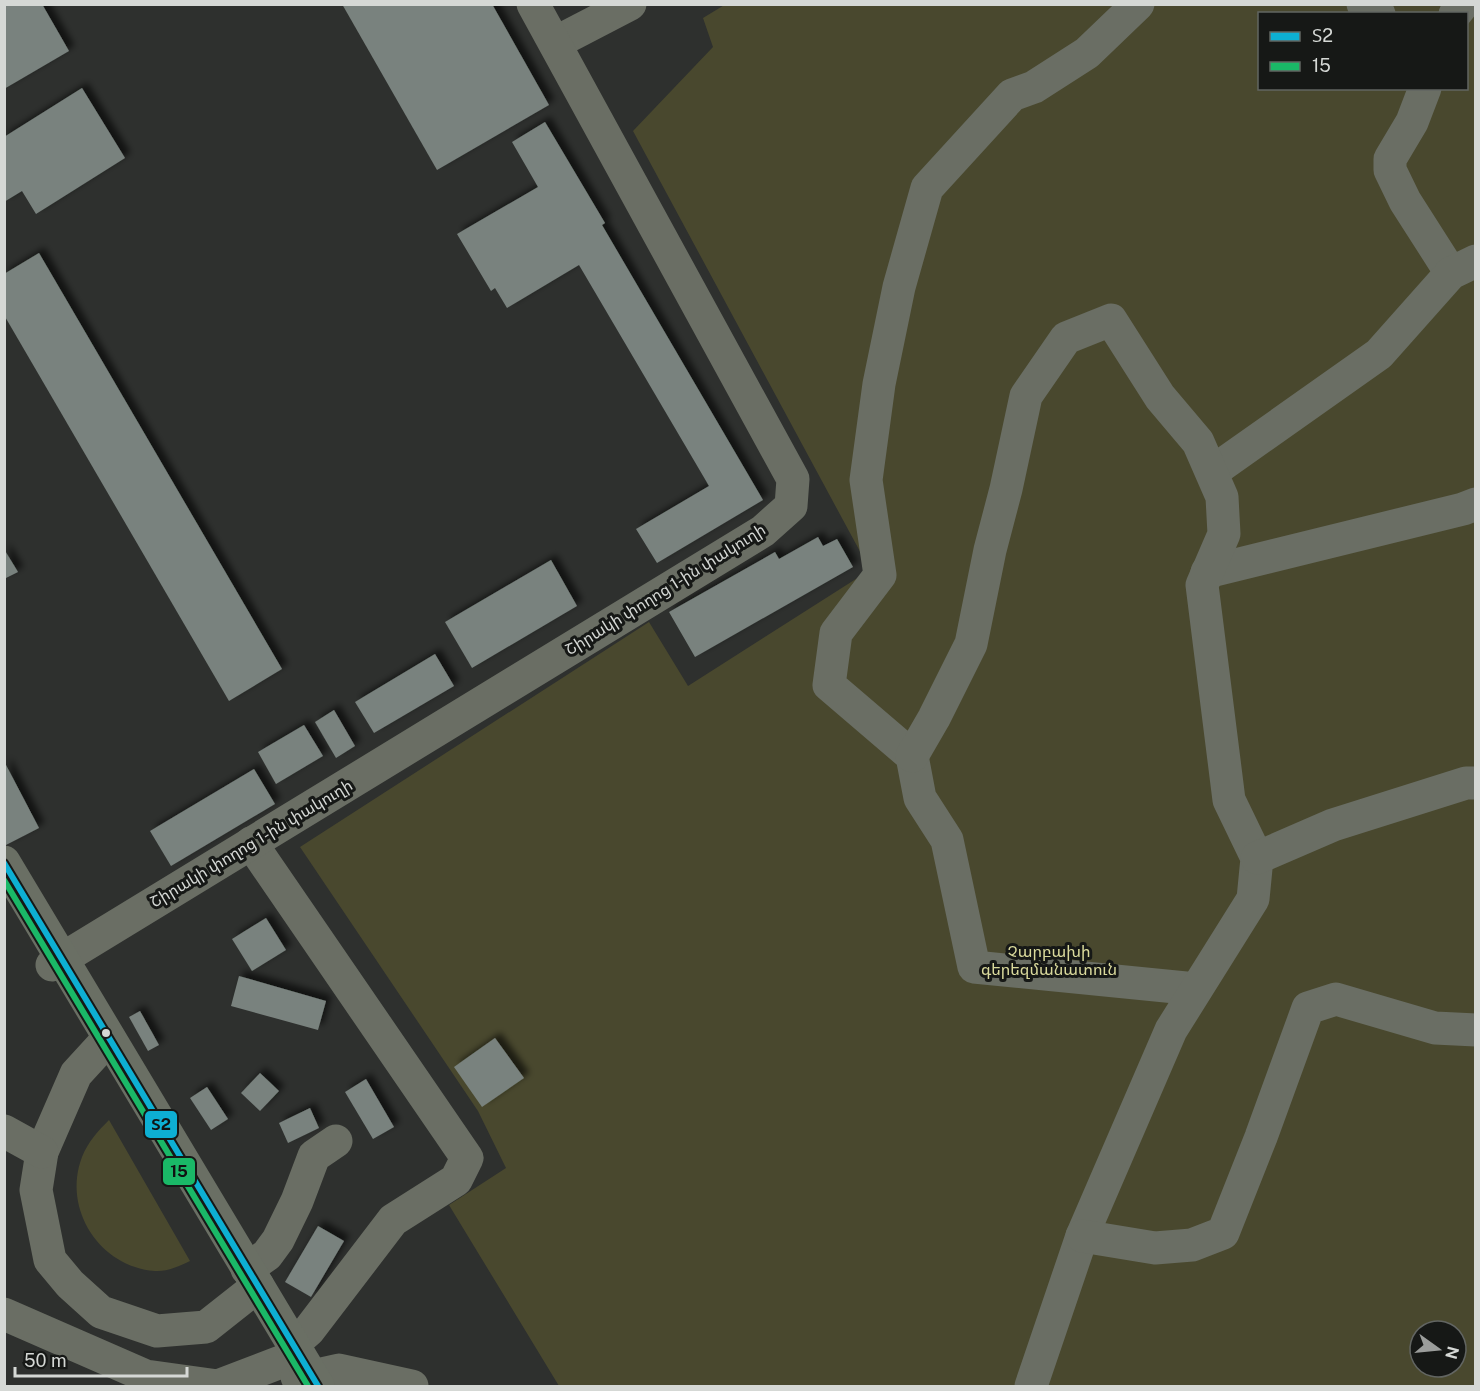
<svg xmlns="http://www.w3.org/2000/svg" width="1480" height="1391" font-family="'Public Sans','Noto Sans Armenian',sans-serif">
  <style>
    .green { fill: #49482e; fill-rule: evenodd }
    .building { fill: #79827e; filter: url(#shadow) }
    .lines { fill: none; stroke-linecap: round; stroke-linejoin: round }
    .minor { stroke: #6a6e64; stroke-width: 33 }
    .major { stroke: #6a6f64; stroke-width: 33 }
    .bus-1-casing { stroke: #161816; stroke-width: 10 }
    .bus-2-casing { stroke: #161816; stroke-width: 10 }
    .bus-1 { stroke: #0dafd3; stroke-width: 6 }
    .bus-2 { stroke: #1ab867; stroke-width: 6 }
    .bus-dot { fill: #d5d8d5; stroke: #161816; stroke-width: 2 }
    .labels { text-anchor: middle; stroke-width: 6; stroke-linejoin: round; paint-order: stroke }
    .street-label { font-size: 16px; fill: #d5d8d5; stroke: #161816 }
    .park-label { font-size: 16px; fill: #dada9c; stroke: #161816 }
    .line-badge { stroke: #161816; stroke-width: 2 }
    .pale-badge-label { font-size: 16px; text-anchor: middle; font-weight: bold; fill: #111 }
  </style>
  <defs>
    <filter id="shadow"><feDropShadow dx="5.5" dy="-5.5" stdDeviation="3" flood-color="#0009"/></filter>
  </defs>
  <rect width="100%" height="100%" fill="#2e302e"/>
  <g class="green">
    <path d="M726 4 1475 5V1386H559L449 1205 506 1168 478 1111 300 847 649 622 688 686 870 570 633 131 713 47 703 18ZM1260 14H1466V88H1260ZM1420 1331H1456V1367H1420Z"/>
    <path d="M109 1120 190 1261C180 1266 166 1272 155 1271 100 1267 62 1209 82 1157 88 1142 98 1131 109 1120Z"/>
  </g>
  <g class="building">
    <path d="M4 4H42L69 51 4 89Z"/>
    <path d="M342 4H492L549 105 437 170Z"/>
    <path d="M82 88 125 158 36 214 22 191 4 202V137Z"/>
    <path d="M545 122 605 223 602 225 763 500 657 563 636 529 709 486 579 265 507 308 495 288 491 291 457 234 538 187 512 142Z"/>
    <path d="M39 253 282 669 229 701 4 315V274Z"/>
    <path d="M818 537 823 546 837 539 853 567 695 657 669 612 775 552 779 559Z"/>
    <path d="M4 549 18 572 4 579Z"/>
    <path d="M551 560 577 606 472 668 445 622Z"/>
    <path d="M435 654 454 686 374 733 355 702Z"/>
    <path d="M334 710 355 746 336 758 315 722Z"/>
    <path d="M304 725 323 756 276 784 258 752Z"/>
    <path d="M5 763 39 828 6 845 5 842Z"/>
    <path d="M254 769 275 804 171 866 150 831Z"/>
    <path d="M266 918 286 950 252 971 232 939Z"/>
    <path d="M239 976 326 1001 318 1030 231 1006Z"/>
    <path d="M140 1011 159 1045 148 1051 129 1017Z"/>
    <path d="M495 1038 524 1078 482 1107 454 1067Z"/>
    <path d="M260 1073 279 1091 260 1111 241 1093Z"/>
    <path d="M366 1079 394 1127 373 1139 345 1092Z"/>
    <path d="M207 1087 228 1119 211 1130 190 1098Z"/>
    <path d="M310 1108 319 1128 288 1143 279 1123Z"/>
    <path d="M318 1226 344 1241 311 1297 285 1282Z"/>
  </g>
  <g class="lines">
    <g class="minor">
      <path d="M1138 4 1087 53 1034 87 1012 95 927 188 899 287 879 384 866 480 880 575 836 633 829 685 912 756 920 798 947 840 974 967 1196 989"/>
      <path d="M1363 4 1379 14"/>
      <path d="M1455 14 1463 4"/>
      <path d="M555 43 630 4"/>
      <path d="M1425 88 1412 122 1390 159V170L1405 201 1451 273"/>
      <path d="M1212 472 1379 354 1451 273 1476 261"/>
      <path d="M1207 572 1463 509 1476 504"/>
      <path d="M912 756 934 718 971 644 990 550 1006 489 1026 396 1066 338 1111 320 1160 397 1198 442 1222 497 1224 534 1202 585 1229 800 1257 858 1253 899 1171 1030 1082 1236 1031 1386"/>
      <path d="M251 843 467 1158 456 1180 393 1220 309 1330 293 1344"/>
      <path d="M1257 858 1333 825 1466 783H1476"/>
      <path d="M52 965 763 531 791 506 793 479 533 4"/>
      <path d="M109 1038 76 1074 42 1152 36 1190 50 1260 70 1284 101 1312 157 1331 206 1327 258 1286"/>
      <path d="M4 1131 42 1152"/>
      <path d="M1082 1236 1155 1248 1192 1245 1223 1233 1261 1137 1308 1008 1336 999 1435 1028 1476 1030"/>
      <path d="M247 1269 267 1255 278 1240 297 1201 314 1156 336 1141"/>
      <path d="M4 1314 146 1376 218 1386 299 1355"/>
      <path d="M297 1377 312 1376 339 1370 412 1386"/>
    </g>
    <path class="major" d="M4 862 318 1386"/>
    <g class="bus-1-casing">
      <path id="bus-1" d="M4 863 318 1386"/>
    </g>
    <g class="bus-2-casing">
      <path id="bus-2" d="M4 880 308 1386"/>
    </g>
    <use href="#bus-1" class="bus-1"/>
    <use href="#bus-2" class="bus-2"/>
  </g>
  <circle class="bus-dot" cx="106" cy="1033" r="5"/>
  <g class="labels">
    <g class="street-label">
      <text transform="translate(665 589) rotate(-32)" y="6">Շիրակի փողոց 1-ին փակուղի</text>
      <text transform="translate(251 843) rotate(-31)" y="6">Շիրակի փողոց 1-ին փակուղի</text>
    </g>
    <g class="park-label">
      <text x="1049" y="957">Չարբախի<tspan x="1049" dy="18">գերեզմանատուն</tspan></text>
    </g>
  </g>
  <g class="line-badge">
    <rect x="144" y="1110" width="34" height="29" rx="6" fill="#0dafd3"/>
    <rect x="162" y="1157" width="34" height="29" rx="6" fill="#1ab867"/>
  </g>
  <g class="pale-badge-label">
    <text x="161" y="1130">Տ2</text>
    <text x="179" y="1177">15</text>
  </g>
  <rect width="1480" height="1391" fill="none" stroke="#d5d8d5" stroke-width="12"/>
  <rect x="1258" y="12" width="210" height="78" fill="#161816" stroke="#626562" stroke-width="1.5"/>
  <rect x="1270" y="32" width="30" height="9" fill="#0dafd3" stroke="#626562" stroke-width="1.5"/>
  <text x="1312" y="42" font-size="18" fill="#d5d8d5">Տ2</text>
  <rect x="1270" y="62" width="30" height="9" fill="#1ab867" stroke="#626562" stroke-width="1.5"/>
  <text x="1312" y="72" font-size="18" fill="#d5d8d5">15</text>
  <g transform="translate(1438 1349) rotate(105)"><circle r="28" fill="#161816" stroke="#626562" stroke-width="1.5"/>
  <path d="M0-4.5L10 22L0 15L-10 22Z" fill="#9b9d9b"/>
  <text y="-9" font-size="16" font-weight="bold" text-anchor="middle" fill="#d5d8d5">N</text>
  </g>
  <path d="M15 1367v9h172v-9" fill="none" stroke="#d5d8d5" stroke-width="3"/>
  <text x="24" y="1367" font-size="18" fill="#d5d8d5" stroke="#161816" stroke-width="4.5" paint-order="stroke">50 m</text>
</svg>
